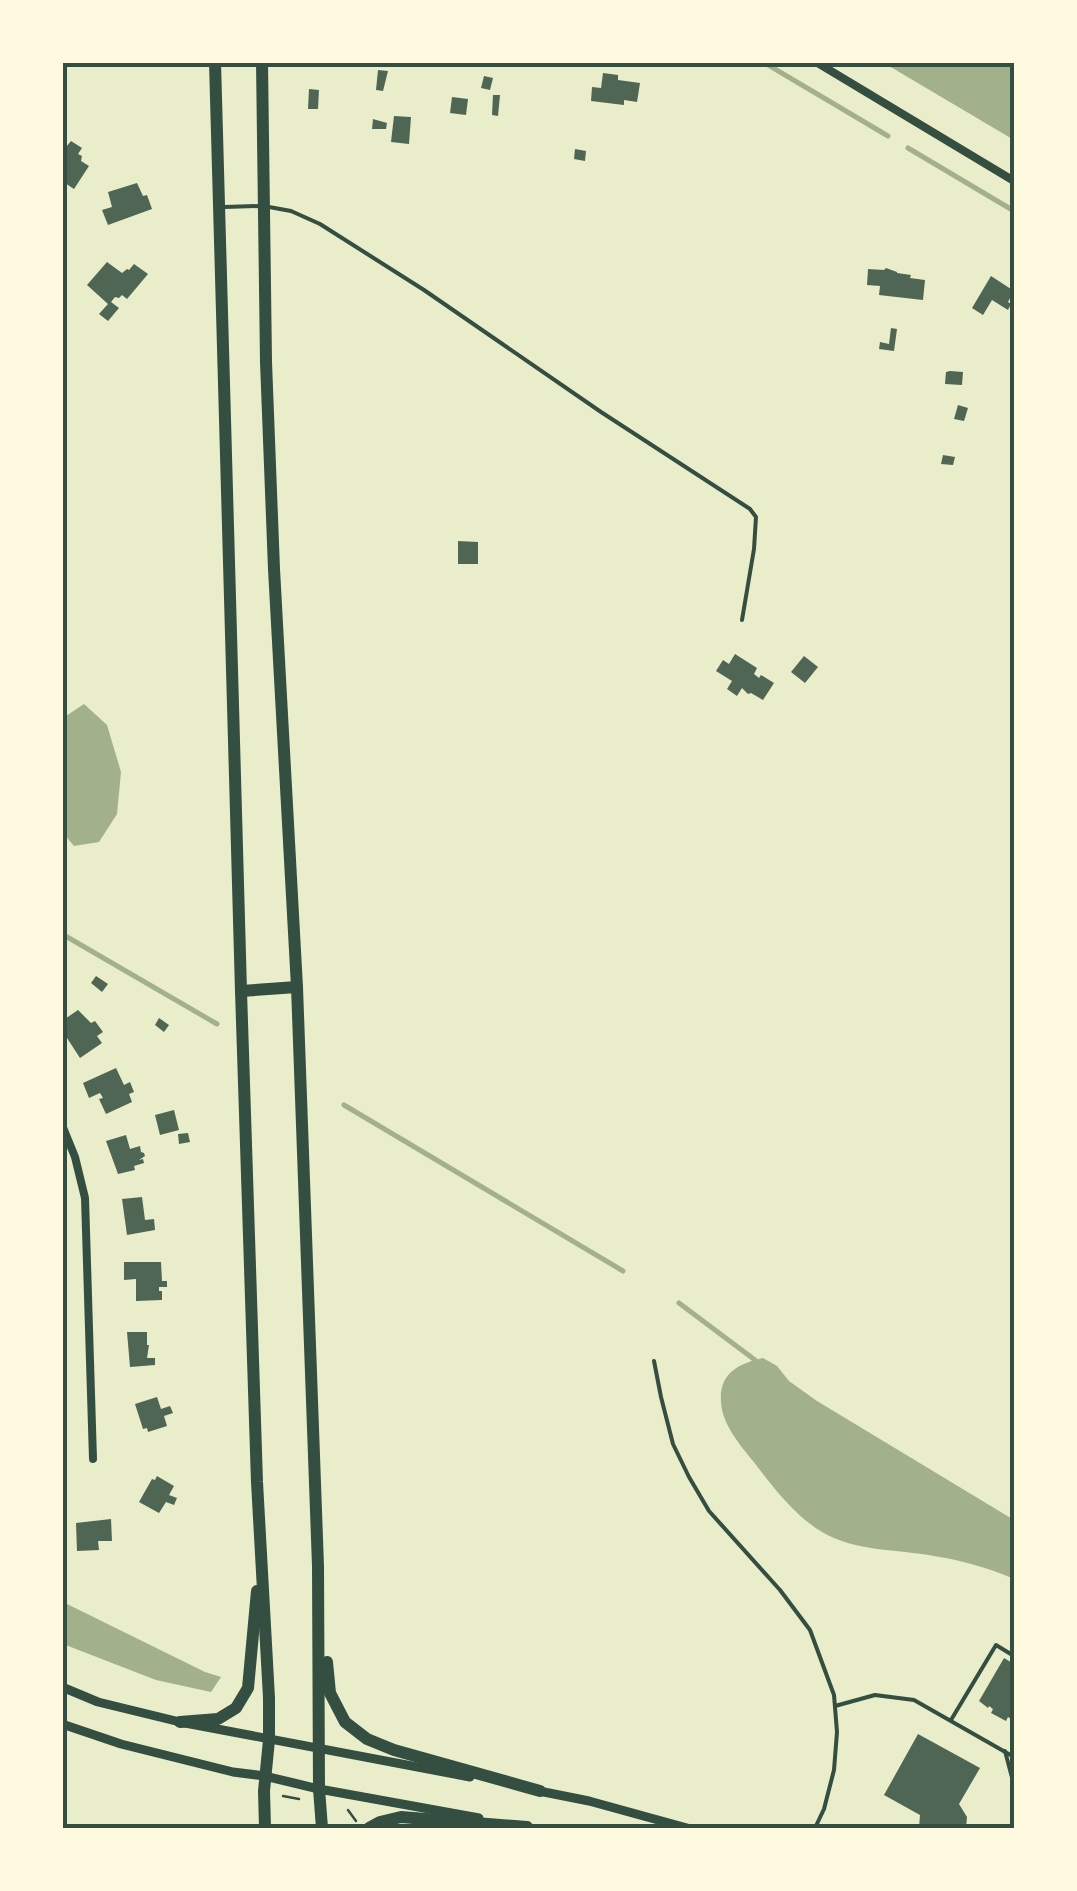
<svg xmlns="http://www.w3.org/2000/svg" width="1077" height="1891" font-family="'Public Sans',sans-serif">
  <style>
    .water { fill: #a3b18a }
    .lines { fill: none; stroke-linecap: round; stroke-linejoin: round }
    .stream { stroke: #a3b18a; stroke-width: 5 }
    .building { fill: #4f6655 }
    .path { stroke: #344e41; stroke-width: 2.5 }
    .service { stroke: #344e41; stroke-width: 4 }
    .minor { stroke: #344e41; stroke-width: 8 }
    .tertiary { stroke: #344e41; stroke-width: 9 }
    .trunk { stroke: #344e41; stroke-width: 12 }
    .neatline { fill: none; stroke: #344e41; stroke-width: 4 }
  </style>
  <rect width="100%" height="100%" fill="#e9edc9"/>
  <g class="water">
    <path d="M884 63H1014V140Z"/>
    <path d="M84 704 107 725 121 772 117 814 99 842 74 846 63 833V722L66 716Z"/>
    <path d="M763 1358 777 1366 789 1381 817 1401 1014 1520V1579C989 1568 961 1560 934 1556 897 1549 856 1552 822 1532 794 1515 773 1487 753 1461 740 1445 722 1424 721 1402 719 1373 738 1364 763 1358Z"/>
    <path d="M63 1602 205 1672 221 1677 211 1692 156 1680 63 1644Z"/>
  </g>
  <g class="lines">
    <g class="stream">
      <path d="M763 62 888 136"/>
      <path d="M908 148 1014 211"/>
      <path d="M62 934 217 1024"/>
      <path d="M344 1105 623 1271"/>
      <path d="M679 1303 755 1360"/>
    </g>
  </g>
  <g class="building">
    <path d="M378 70 388 71 383 91 376 90Z"/>
    <path d="M603 73 618 75V80L640 83 637 102 624 100V105L591 101 592 87 601 88Z"/>
    <path d="M484 76 493 78 490 90 481 88Z"/>
    <path d="M309 89 319 90 318 109H308Z"/>
    <path d="M493 95H500L498 116 492 115Z"/>
    <path d="M452 97 468 99 466 115 450 113Z"/>
    <path d="M394 116 411 117 409 144 391 142Z"/>
    <path d="M373 119 387 123 386 129H372Z"/>
    <path d="M71 141 82 148 78 154 82 156 81 161 89 166 74 189 62 181V152Z"/>
    <path d="M575 149 586 151 585 161 574 159Z"/>
    <path d="M137 183 143 196 147 195 152 209 108 225 102 210 112 207 108 192Z"/>
    <path d="M107 262 122 273 127 269 129 270 134 264 148 274 127 299 122 295 119 298 115 297 111 302 119 308 108 321 99 314 108 304 87 285Z"/>
    <path d="M886 268 897 272V273L911 275 910 278 925 280 923 300 879 295 880 286 867 285 868 269 884 270Z"/>
    <path d="M991 276 1014 291 1008 302 1011 304 1008 310 992 300 983 315 972 308Z"/>
    <path d="M891 328 897 329 894 351 879 349 880 342 889 344Z"/>
    <path d="M950 371 963 372 962 385 945 384 946 372Z"/>
    <path d="M958 405 968 408 964 421 954 419Z"/>
    <path d="M943 455 955 457 953 465 941 464Z"/>
    <path d="M458 541 478 542V564H458Z"/>
    <path d="M735 654 757 668 754 674 759 678 761 675 774 683 763 700 751 693 748 694 742 688 737 696 727 689 732 681 716 671 723 660 729 664Z"/>
    <path d="M804 656 818 667 805 683 791 672Z"/>
    <path d="M96 976 108 984 102 992 91 983Z"/>
    <path d="M78 1010 91 1023 95 1021 103 1032 97 1036 102 1043 80 1058 67 1038 62 1042V1021Z"/>
    <path d="M159 1018 169 1025 164 1032 155 1025Z"/>
    <path d="M116 1068 124 1085 130 1082 134 1092 129 1094 132 1102 106 1114 99 1099 103 1098 100 1093 89 1098 83 1083Z"/>
    <path d="M174 1110 179 1130 160 1135 155 1115Z"/>
    <path d="M188 1133 190 1142 179 1144 178 1134Z"/>
    <path d="M126 1135 130 1149 140 1146 141 1152 144 1153 145 1156 139 1160 143 1159 144 1163 134 1166 135 1170 118 1174 106 1141Z"/>
    <path d="M142 1197 145 1220 154 1219 155 1230 127 1235 122 1199Z"/>
    <path d="M124 1262H161L162 1281H167V1287H159V1291H162V1300L136 1301V1279L124 1280Z"/>
    <path d="M127 1332H147V1345H149L147 1358H155V1365L130 1367Z"/>
    <path d="M157 1397 161 1409 170 1406 173 1413 164 1416 167 1426 148 1432 147 1428 143 1429 135 1404Z"/>
    <path d="M157 1476 174 1486 169 1495 177 1498 174 1505 166 1502 159 1513 139 1502 152 1479 155 1480Z"/>
    <path d="M111 1519 112 1541H98L99 1550 77 1551 76 1523Z"/>
    <path d="M1004 1658 1014 1664V1721L1008 1717 1006 1721 991 1713 993 1709 989 1706 988 1708 979 1701Z"/>
    <path d="M918 1734 980 1768 959 1804 967 1817 966 1828H919L920 1815 884 1795Z"/>
  </g>
  <g class="lines">
    <g class="path">
      <path d="M283 1796 299 1799"/>
      <path d="M348 1810 356 1821"/>
    </g>
    <g class="service">
      <path d="M224 207 260 206"/>
      <path d="M269 207 291 211 320 224 424 290 601 412 750 509 756 517 754 549 742 620"/>
      <path d="M654 1361 661 1397 673 1444 689 1477 709 1511 780 1590 810 1630 834 1695 837 1732 834 1770 824 1809 815 1828"/>
      <path d="M835 1706 875 1695 914 1700 1014 1757"/>
      <path d="M951 1720 996 1645 1014 1656"/>
      <path d="M1005 1751 1014 1785"/>
    </g>
    <g class="minor">
      <path d="M816 62 1014 181"/>
      <path d="M62 1125 75 1157 85 1198 93 1459"/>
    </g>
    <g class="tertiary">
      <path d="M62 1687 98 1702 180 1722 470 1777"/>
      <path d="M62 1724 121 1744 233 1772 265 1776 319 1789 479 1818"/>
      <path d="M534 1790 589 1801 687 1828"/>
    </g>
    <g class="trunk">
      <path d="M215 62 241 991 257 1482 269 1698V1740L264 1791 265 1828"/>
      <path d="M262 62 266 362 274 569 297 987 318 1566 319 1789 322 1828"/>
      <path d="M241 991 297 987"/>
      <path d="M327 1662 330 1693 345 1722 367 1739 394 1750 540 1791"/>
      <path d="M180 1722 218 1719 236 1708 248 1688 257 1591"/>
      <path d="M369 1828 380 1822 401 1817 527 1827"/>
    </g>
  </g>
  <rect width="1077" height="1891" fill="none" stroke="#fefae0" stroke-width="130"/>
  <rect x="65" y="65" width="947" height="1761" class="neatline"/>
</svg>
